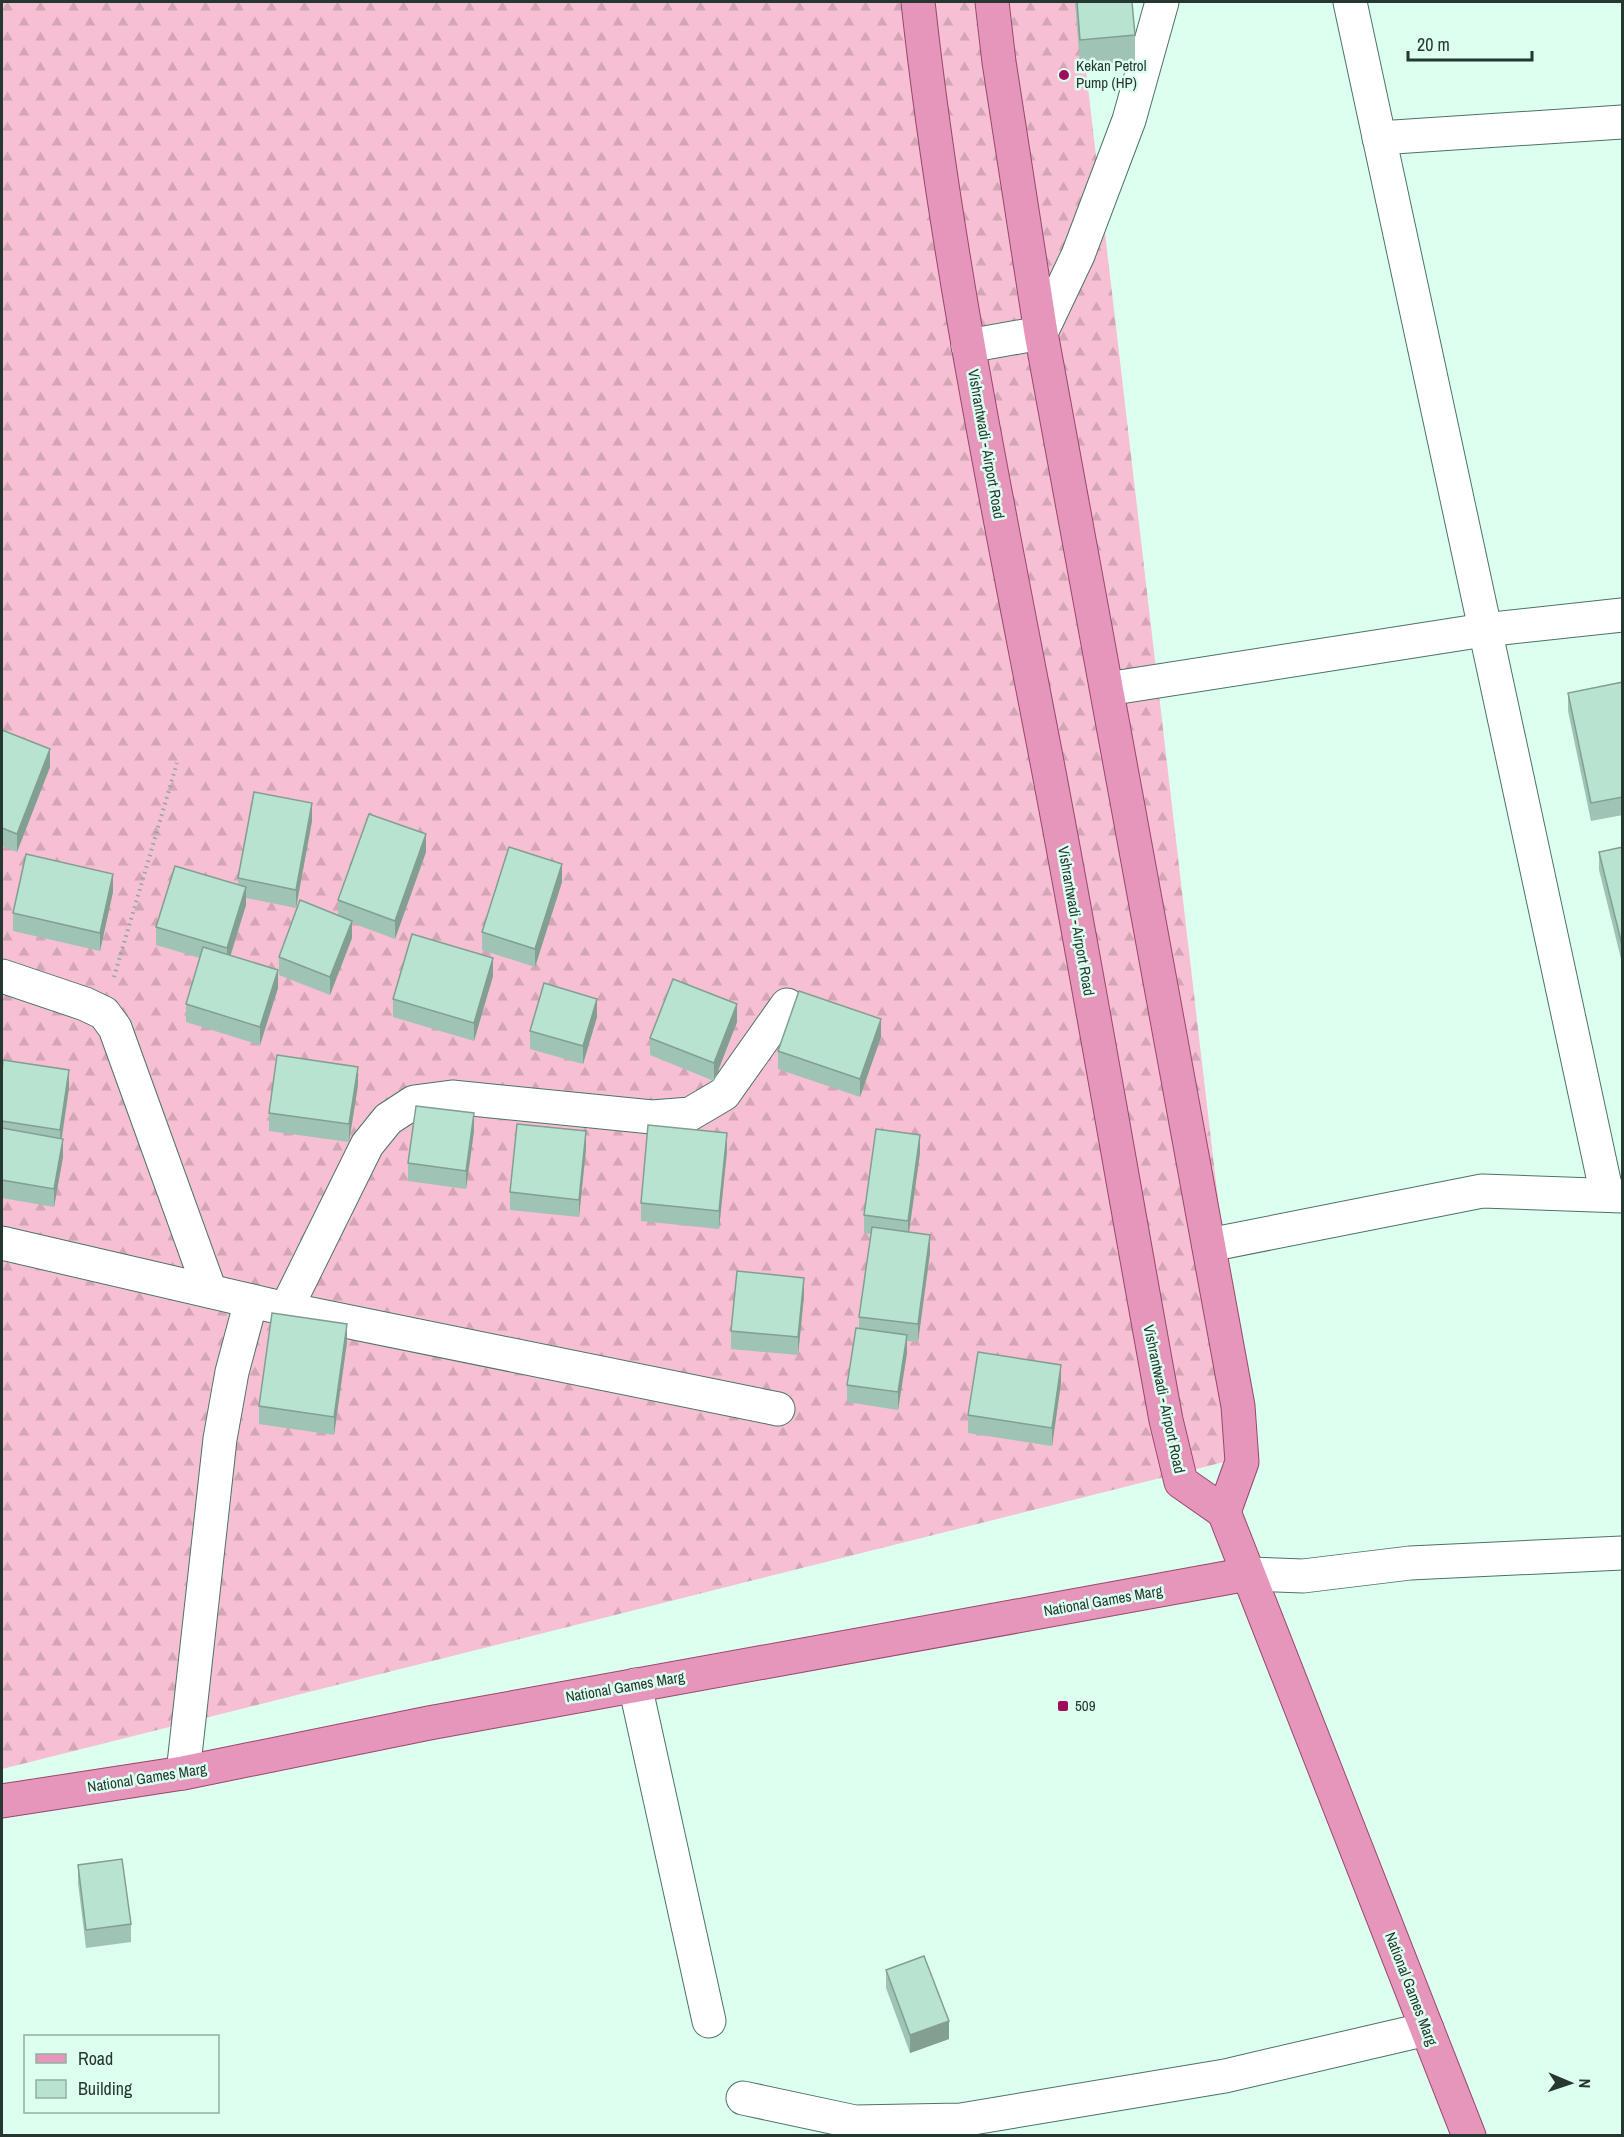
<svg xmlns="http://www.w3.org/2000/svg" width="1624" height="2137" font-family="'Archivo Narrow',sans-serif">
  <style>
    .forest { fill: url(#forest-firs) }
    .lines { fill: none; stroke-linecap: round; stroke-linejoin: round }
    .minor-casing { stroke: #4d7364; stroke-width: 35 }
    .major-casing { stroke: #99476c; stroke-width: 35 }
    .path { stroke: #8ea99e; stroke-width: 4; stroke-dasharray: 1.5 4.5; stroke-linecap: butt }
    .minor { stroke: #fff; stroke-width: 33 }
    .major { stroke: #e796bb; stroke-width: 33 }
    .wall { fill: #9fc3b4 }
    .shaded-wall { fill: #829f92 }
    .building { fill: #b9e3d1; stroke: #829f92; stroke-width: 1.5 }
    .poi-dot { fill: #9d0f5c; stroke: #ddfff0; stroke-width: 2 }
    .labels { text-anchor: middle; stroke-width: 5; stroke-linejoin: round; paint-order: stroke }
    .poi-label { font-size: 15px; fill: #263630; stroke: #ddfff0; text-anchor: start }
    .street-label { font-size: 15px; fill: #263630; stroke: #ddfff0 }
  </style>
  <defs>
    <pattern id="forest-firs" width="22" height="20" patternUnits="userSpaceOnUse" patternTransform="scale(1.5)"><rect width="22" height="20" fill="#f6bfd3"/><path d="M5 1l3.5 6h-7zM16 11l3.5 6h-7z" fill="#d3a5b5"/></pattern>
  </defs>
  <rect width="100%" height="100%" fill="#ddfff0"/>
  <path class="forest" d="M2 2H1078L1248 1456 2 1769Z"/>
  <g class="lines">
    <g class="minor-casing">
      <g id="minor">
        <path d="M1350 2 1607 1195"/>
        <path d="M1379 138 1622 122"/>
        <path d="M968 346 1041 333 1078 255 1129 120 1162 2"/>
        <path d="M1107 689 1484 630 1622 615"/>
        <path d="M2 976 85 1004 104 1013 115 1028 210 1291"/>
        <path d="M2 1243 286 1309 778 1409"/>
        <path d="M1209 1245 1482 1191 1622 1196"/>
        <path d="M286 1309 367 1145 388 1119 414 1102 452 1097 652 1117 690 1114 724 1094 787 1005"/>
        <path d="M1248 1574 1303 1576 1410 1563 1622 1553"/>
        <path d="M635 1685 709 2021"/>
        <path d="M183 1773 220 1439 232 1372 251 1301"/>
        <path d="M743 2098 855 2122 961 2120 1225 2076 1427 2029"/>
      </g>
    </g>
    <g class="major-casing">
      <g id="major">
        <path d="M918 2C945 248 995 492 1042 736 1086 963 1124 1192 1166 1420L1181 1482 1224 1512"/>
        <path d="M992 2 999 62 1041 333 1238 1406 1242 1462 1224 1512"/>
        <path d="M1224 1512 1469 2136"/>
        <path d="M2 1801 183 1773 429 1723 1248 1574"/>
      </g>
    </g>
    <path class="path" d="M114 977 177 763"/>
    <use href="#minor" class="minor"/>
    <use href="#major" class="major"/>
  </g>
  <g class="wall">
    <path d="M1075 2H1132L1135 35V61L1080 66Z"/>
    <path d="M1623 682V815L1591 821 1568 711V693Z"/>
    <path d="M2 730 50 767 17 852 2 846Z"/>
    <path d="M312 821 296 908 246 898V905L231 955 278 988 260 1045 186 1022V1004L200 958 156 945V927L238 885V878Z"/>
    <path d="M1623 847V967L1599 870V852Z"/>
    <path d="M426 852 395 939 352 923V938L330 995 279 975V957L338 915V900Z"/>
    <path d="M562 882 535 967 482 950V932Z"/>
    <path d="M113 892 100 951 13 931V913Z"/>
    <path d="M493 976 474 1041 393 1017V999Z"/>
    <path d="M597 1017 583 1064 530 1049V1031Z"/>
    <path d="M737 1022 714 1081 650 1055V1038Z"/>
    <path d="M881 1037 860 1097 778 1069V1051Z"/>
    <path d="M2 1072 69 1088 62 1139 63 1157 54 1207 2 1198Z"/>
    <path d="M358 1085 349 1142 269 1131V1113Z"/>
    <path d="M474 1131 466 1189 408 1181V1163Z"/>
    <path d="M586 1149 579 1217 510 1210V1192Z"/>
    <path d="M727 1151 719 1229 641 1221V1203Z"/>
    <path d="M920 1153 909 1233 930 1253 918 1342 907 1341V1353L898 1410 847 1402V1385L859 1328V1317L871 1234 864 1233V1215Z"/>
    <path d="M804 1296 798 1355 731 1349V1331Z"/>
    <path d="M347 1342 334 1435 259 1424V1406Z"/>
    <path d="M1061 1383 1052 1446 968 1433V1415Z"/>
    <path d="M78 1865 131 1924V1942L86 1948 78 1883Z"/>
    <path d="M886 1970 949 2039 910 2053 886 1988Z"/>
  </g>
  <g class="shaded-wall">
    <path d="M50 749V767L17 852V834Z"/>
    <path d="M312 803V821L296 908V890Z"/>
    <path d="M426 834V852L395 939V921Z"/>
    <path d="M562 864V882L535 967V949Z"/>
    <path d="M113 874V892L100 951V933Z"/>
    <path d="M246 887V905L227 966V948Z"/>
    <path d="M352 921V938L330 995V977Z"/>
    <path d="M493 958V976L474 1041V1023Z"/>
    <path d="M278 970V988L260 1045V1027Z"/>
    <path d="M597 999V1017L583 1064V1046Z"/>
    <path d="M737 1004V1022L714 1081V1063Z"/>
    <path d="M881 1019V1037L860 1097V1079Z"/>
    <path d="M358 1067V1085L349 1142V1124Z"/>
    <path d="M69 1070V1088L60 1148V1130Z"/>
    <path d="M474 1113V1131L466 1189V1171Z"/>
    <path d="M586 1131V1149L579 1217V1200Z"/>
    <path d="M727 1133V1151L719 1229V1211Z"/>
    <path d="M920 1135V1153L908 1239V1221Z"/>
    <path d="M63 1139V1157L54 1207V1189Z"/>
    <path d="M930 1235V1253L918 1342V1324Z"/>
    <path d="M804 1278V1296L798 1355V1337Z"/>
    <path d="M347 1324V1342L334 1435V1417Z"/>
    <path d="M907 1335V1353L898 1410V1392Z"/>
    <path d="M1061 1365V1383L1052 1446V1428Z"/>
    <path d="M949 2021V2039L910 2053V2035Z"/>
  </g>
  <g class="building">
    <path d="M1077 2H1132L1135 35 1080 40Z"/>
    <path d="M1623 682V797L1591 803 1568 693Z"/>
    <path d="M2 730 50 749 17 834 2 828Z"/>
    <path d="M254 792 312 803 296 890 238 878Z"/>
    <path d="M369 814 426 834 395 921 338 900Z"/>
    <path d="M509 847 562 864 535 949 482 932Z"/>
    <path d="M1623 847V949L1599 852Z"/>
    <path d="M26 854 113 874 100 933 13 913Z"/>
    <path d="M175 866 246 887 227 948 156 927Z"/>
    <path d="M300 900 352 921 330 977 279 957Z"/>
    <path d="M412 934 493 958 474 1023 393 999Z"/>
    <path d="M203 947 278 970 260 1027 186 1004Z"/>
    <path d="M673 979 737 1004 714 1063 650 1038Z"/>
    <path d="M544 983 597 999 583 1046 530 1031Z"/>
    <path d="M799 991 881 1019 860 1079 778 1051Z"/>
    <path d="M277 1055 358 1067 349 1124 269 1113Z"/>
    <path d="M3 1060 69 1070 60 1130 2 1121V1072Z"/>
    <path d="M416 1106 474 1113 466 1171 408 1163Z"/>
    <path d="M517 1124 586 1131 579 1200 510 1192Z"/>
    <path d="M648 1125 727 1133 719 1211 641 1203Z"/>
    <path d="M2 1128 63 1139 54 1189 2 1180Z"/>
    <path d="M876 1129 920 1135 908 1221 864 1215Z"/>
    <path d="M872 1227 930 1235 918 1324 859 1317Z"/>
    <path d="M737 1271 804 1278 798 1337 731 1331Z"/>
    <path d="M272 1313 347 1324 334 1417 259 1406Z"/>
    <path d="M856 1328 907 1335 898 1392 847 1385Z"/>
    <path d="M978 1352 1061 1365 1052 1428 968 1415Z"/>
    <path d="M122 1859 131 1924 86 1930 78 1865Z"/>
    <path d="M924 1956 949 2021 910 2035 886 1970Z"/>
  </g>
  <g class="poi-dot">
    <circle cx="1064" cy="75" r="6"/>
    <rect x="1057" y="1700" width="12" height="12" rx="3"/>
  </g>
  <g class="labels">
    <g class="poi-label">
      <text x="1076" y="71">Kekan Petrol<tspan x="1076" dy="17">Pump (HP)</tspan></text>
      <text x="1075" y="1711">509</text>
    </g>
    <g class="street-label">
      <text transform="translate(986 444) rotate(80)" y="5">Vishrantwadi - Airport Road</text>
      <text transform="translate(1076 921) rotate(80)" y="5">Vishrantwadi - Airport Road</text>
      <text transform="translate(1164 1399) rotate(78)" y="5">Vishrantwadi - Airport Road</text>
      <text transform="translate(1103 1601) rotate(-10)" y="5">National Games Marg</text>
      <text transform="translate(625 1687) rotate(-10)" y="5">National Games Marg</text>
      <text transform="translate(147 1778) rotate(-9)" y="5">National Games Marg</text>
      <text transform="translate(1411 1989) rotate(69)" y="5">National Games Marg</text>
    </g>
  </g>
  <rect width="1624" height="2137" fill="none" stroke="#263630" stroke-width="6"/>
  <rect x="24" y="2035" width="195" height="78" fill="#ddfff0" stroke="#94afa3" stroke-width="1.5"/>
  <rect x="36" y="2054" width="30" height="9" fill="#e796bb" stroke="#94afa3" stroke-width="1.5"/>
  <text x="78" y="2065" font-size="18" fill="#263630">Road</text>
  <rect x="36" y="2080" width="30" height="18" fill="#b9e3d1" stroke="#94afa3" stroke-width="1.5"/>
  <text x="78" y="2095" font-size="18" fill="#263630">Building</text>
  <g transform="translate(1570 2083) rotate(92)" stroke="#ddfff0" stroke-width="4.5" paint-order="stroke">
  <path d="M0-4.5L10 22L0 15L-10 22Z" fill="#263630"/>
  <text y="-9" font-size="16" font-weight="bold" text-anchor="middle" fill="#263630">N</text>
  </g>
  <path d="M1408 51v9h124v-9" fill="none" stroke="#263630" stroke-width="3"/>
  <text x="1417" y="51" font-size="18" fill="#263630" stroke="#ddfff0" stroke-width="4.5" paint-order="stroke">20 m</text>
</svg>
